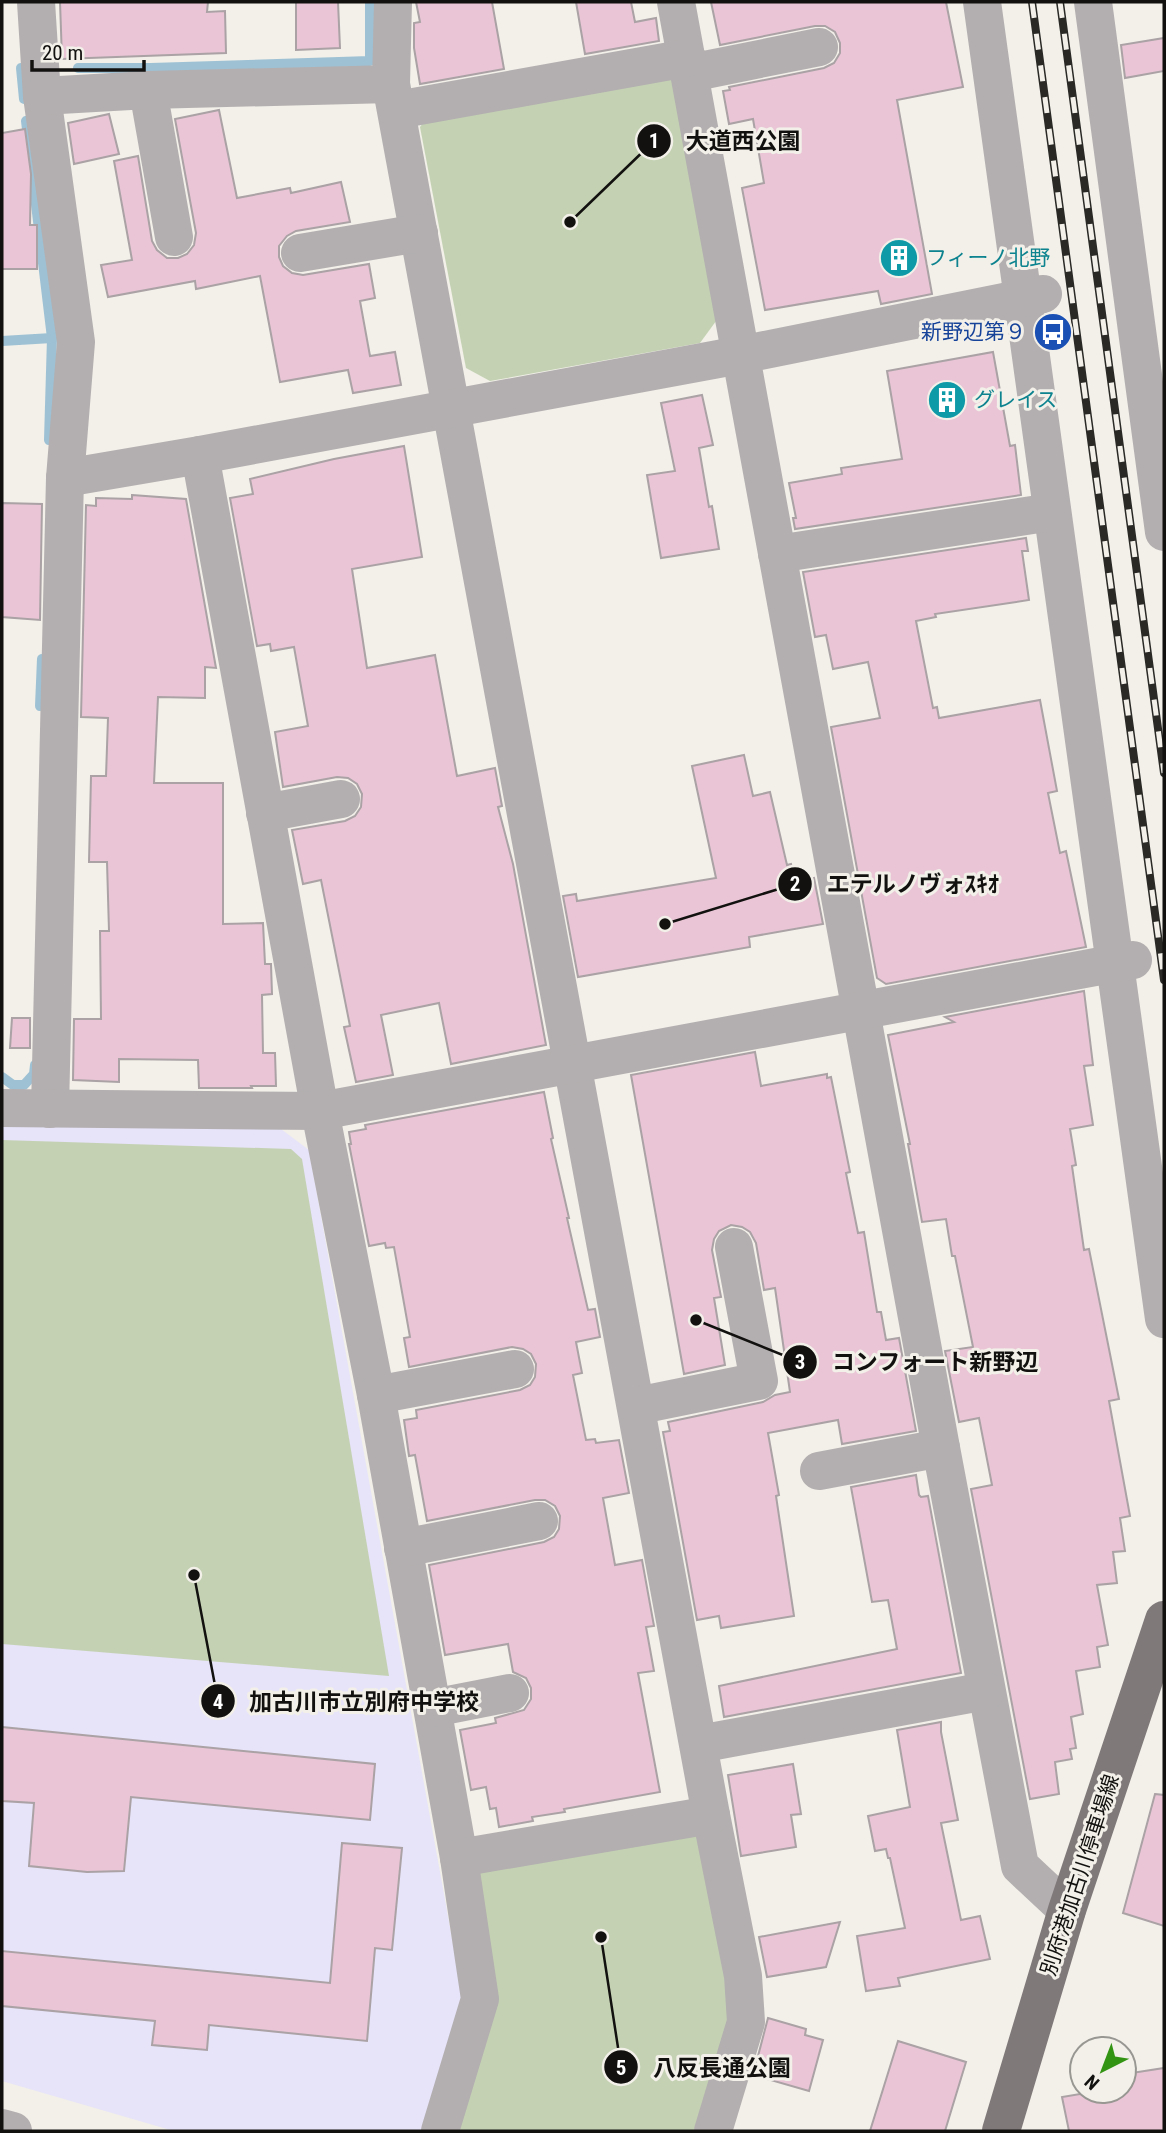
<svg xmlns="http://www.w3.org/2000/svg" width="1166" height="2133" font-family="'Roboto Condensed','Noto Sans JP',sans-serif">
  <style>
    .education { fill: #e7e3f9 }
    .green { fill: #c4d2b3 }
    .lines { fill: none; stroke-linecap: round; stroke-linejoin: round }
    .stream { stroke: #9ec1d4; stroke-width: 10 }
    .building { fill: #e9c5d5; stroke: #aaa2a5; stroke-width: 2 }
    .minor { stroke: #b3afb0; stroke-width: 38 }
    .major { stroke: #80797a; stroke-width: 38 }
    .rail-casing { stroke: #2a2926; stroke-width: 8 }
    .rail { stroke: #f2f0e9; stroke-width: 5; stroke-dasharray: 16; stroke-linecap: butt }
    .labels { text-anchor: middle; stroke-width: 6; stroke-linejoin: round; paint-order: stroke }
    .culture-label { font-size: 21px; fill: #0d838f; stroke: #f2f0e9; text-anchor: start }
    .transit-label { font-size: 21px; fill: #164399; stroke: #f2f0e9; text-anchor: end }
    .street-label { font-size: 21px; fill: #12110f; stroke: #f2f0e9 }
    .leader { fill: none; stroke: #12110f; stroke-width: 2.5 }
    .callout-dot { fill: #12110f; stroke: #f2f0e9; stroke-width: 2.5 }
    .mark-label { font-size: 21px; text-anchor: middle; font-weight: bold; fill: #fff }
    .callout-label { font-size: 23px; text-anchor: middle; font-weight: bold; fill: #12110f; stroke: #f2f0e9; stroke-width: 6; stroke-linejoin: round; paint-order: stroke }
  </style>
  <rect width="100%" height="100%" fill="#f2f0e9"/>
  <path class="education" d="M2 1120 281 1129 309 1150 463 1999 421 2131H174L2 2081Z"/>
  <g class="green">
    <path d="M663 70 676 81 719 317 700 343 490 381 466 368 420 127 432 111Z"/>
    <path d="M2 1140 291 1149 302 1159 389 1676 2 1644Z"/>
    <path d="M686 1826 699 1838 728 1994 730 2015 694 2131H456L474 1879 487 1864Z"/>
  </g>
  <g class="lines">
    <g class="stream">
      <path d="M21 68 24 99"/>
      <path d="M78 68H151L370 61V2"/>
      <path d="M26 121 52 338 49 440"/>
      <path d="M2 341 52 338"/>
      <path d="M40 706 42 659"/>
      <path d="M2 1077 13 1085H24L34 1074 35 1065"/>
    </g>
  </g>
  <g class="building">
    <path d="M60 2H208L207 12 225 11 226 53 62 59Z"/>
    <path d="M296 2H338L340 48 296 50Z"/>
    <path d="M416 2H492L504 69 420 84 414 48V23L420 22Z"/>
    <path d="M576 2H631L635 22 656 18 659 41 585 54Z"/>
    <path d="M711 2H946L963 87 897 100 932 294 881 304 878 291 765 310 742 188 764 183 753 119 729 124 723 91 730 90 729 87 824 68 834 63 840 53V43L835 32 825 26H815L720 45Z"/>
    <path d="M1164 38V71L1125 78 1121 45Z"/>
    <path d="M219 110 237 198 290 188 291 193 341 182 350 222 296 231 287 236 279 246V257L283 266 292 273 303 275 369 264 375 298 360 301 370 356 395 352 401 385 353 393 348 370 280 382 260 276 196 289 195 281 108 297 101 265 132 260 114 161 138 156 152 241 157 250 167 258H178L187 254 194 245 196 233 175 119Z"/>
    <path d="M109 114 119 154 74 164 68 123Z"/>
    <path d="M25 129 31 174 30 225H37V269H2V133Z"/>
    <path d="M993 352 1010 446 1015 445 1021 495 795 529 793 518H796L789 483 842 474 841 468 902 459 887 371Z"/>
    <path d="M702 395 713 445 699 448 709 507 712 506 719 549 661 558 647 475 675 471 661 403Z"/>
    <path d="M404 446 422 557 352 569 367 668 435 655 457 776 495 768 502 806 498 807 513 864 546 1045 451 1064 439 1003 381 1015 393 1075 356 1082 344 1027 350 1026 321 880 303 884 292 830 345 821 355 816 361 807 362 794 357 784 348 778 337 777 283 787 275 732 308 726 294 647 271 651 270 644 257 646 230 498 253 494 250 479 334 459Z"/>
    <path d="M132 495 186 499 216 668 205 667V698L158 697 154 783H223V924L263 923 265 964H271L272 994 262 995 263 1053H275L276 1086H251L252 1088H199L198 1060 119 1059V1082L73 1080 74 1019H101L100 931H109L107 862H89L91 776H106L108 718 81 717 86 505 96 506V498L132 499Z"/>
    <path d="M2 503 42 504 40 620 2 617Z"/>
    <path d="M1026 538 1028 551H1022L1029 600 935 614 936 617 916 621 933 708 937 707 939 718 1040 700 1057 791 1048 793 1060 853 1066 851 1086 947 886 984 877 978 831 727 880 718 868 662 833 669 826 635 815 637 803 572Z"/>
    <path d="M744 755 753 796 770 792 787 865 791 864 795 882 814 878 823 924 749 937 750 947 578 977 563 896 576 894 577 901 716 878 692 766Z"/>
    <path d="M1084 991 1093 1065 1084 1066 1093 1125 1070 1129 1076 1165 1072 1166 1084 1250 1089 1249 1119 1399 1109 1401 1130 1516 1120 1518 1125 1551 1113 1552 1117 1583 1097 1585 1108 1645 1097 1647 1100 1667 1076 1671 1083 1714 1071 1717 1076 1748 1070 1749 1072 1759 1055 1762 1059 1794 1030 1799 971 1489 992 1485 979 1418 959 1422 945 1351 973 1347 955 1256H952L946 1219 922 1222 908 1144H910L888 1035 954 1022 945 1017Z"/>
    <path d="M12 1018H30V1048H10Z"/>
    <path d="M755 1052 761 1086 827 1074V1078L831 1077 850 1172 846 1173 858 1233 864 1232 877 1312H881L886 1340 899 1338 916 1431 842 1444 838 1420 768 1433 779 1495 776 1496 794 1616 721 1628 719 1616 697 1620 663 1432 670 1431 668 1422 763 1402 775 1395 790 1392 775 1288 764 1290 756 1243 750 1232 742 1227 731 1225 719 1231 714 1239 712 1250 721 1297 714 1298 725 1365 684 1374 631 1075Z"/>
    <path d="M544 1092 553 1138 551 1139 569 1218H567L588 1310 595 1309 600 1337 576 1342 582 1373 573 1375 586 1440 595 1439 596 1443 619 1440 629 1493 603 1498 615 1565 642 1560 654 1626 646 1627 654 1671 638 1673 660 1792 564 1809 565 1812 532 1817 533 1821 499 1827 496 1808 490 1809 486 1787 471 1790 460 1730 496 1723 495 1718 524 1710 531 1699V1688L526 1678 513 1672 508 1644 445 1655 429 1565 544 1542 554 1537 559 1529 560 1516 555 1506 545 1500H535L427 1521 415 1455 409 1456 404 1420 417 1418 416 1410 520 1390 530 1385 535 1377 536 1364 531 1354 523 1349 512 1347 409 1367 404 1338 410 1337 394 1247 386 1248 385 1243 369 1246 349 1144H351L349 1132 366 1129 365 1125Z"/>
    <path d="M916 1475 919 1495 921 1497 928 1496 961 1673 724 1717 719 1686 897 1649 888 1600 872 1602 851 1487Z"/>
    <path d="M941 1722V1732L958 1820 941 1823 961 1920 980 1916 990 1959 898 1978 900 1986 866 1991 857 1936 905 1928 890 1858H888L886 1849 875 1851 868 1816 910 1807 897 1730Z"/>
    <path d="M2 1727 375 1764 370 1820 131 1797 124 1871 87 1872 29 1866 34 1803 2 1801Z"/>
    <path d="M793 1764 801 1814 791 1815 796 1847 741 1856 728 1775Z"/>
    <path d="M1155 1794 1164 1795V1926L1123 1913Z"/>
    <path d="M342 1843 402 1848 392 1950 375 1948 367 2041 209 2025 207 2050 152 2045 155 2021 2 2006V1951L330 1983Z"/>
    <path d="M840 1922 826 1967 767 1977 759 1937Z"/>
    <path d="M768 2018 806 2029 805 2035 823 2040 809 2091 753 2075Z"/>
    <path d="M898 2041 966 2062 945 2131H870Z"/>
    <path d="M1164 2068V2131H1069L1062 2097 1098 2091H1124V2086H1127L1125 2074Z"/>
  </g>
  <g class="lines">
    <g class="minor">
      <path d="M36 2 42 96 76 342 65 478 50 1109"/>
      <path d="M393 2 391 84 711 1815 743 1976 746 2022 713 2131"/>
      <path d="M676 2 941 1448 1020 1866 1067 1910"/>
      <path d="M982 2 1164 1319"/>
      <path d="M1093 2 1164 532"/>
      <path d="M690 73 819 47"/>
      <path d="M148 90 174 237"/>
      <path d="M42 96 148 90 391 84"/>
      <path d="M397 110 687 58"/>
      <path d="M300 253 419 233"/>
      <path d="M200 455 320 1111 376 1395 459 1858 480 1999 440 2131"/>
      <path d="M65 478 200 455 740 355 1043 294"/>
      <path d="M777 554 1052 512"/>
      <path d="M265 813 341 799"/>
      <path d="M2 1108 320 1111 1133 960"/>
      <path d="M376 1395 515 1369"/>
      <path d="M636 1406 759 1381 734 1247"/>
      <path d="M819 1471 941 1448"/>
      <path d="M403 1548 539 1521"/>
      <path d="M433 1708 510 1693"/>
      <path d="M699 1744 986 1691"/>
      <path d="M459 1858 711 1815"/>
      <path d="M2 2128 13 2131"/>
    </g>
    <path class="major" d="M1001 2131 1067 1910 1164 1620"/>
    <g class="rail-casing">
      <g id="rail">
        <path d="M1032 2 1164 980"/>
        <path d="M1060 2 1164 773"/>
      </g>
    </g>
    <use href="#rail" class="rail"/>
  </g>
  <defs>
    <g id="building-disc" transform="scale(2.0125)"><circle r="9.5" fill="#0f9aa8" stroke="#f2f0e9"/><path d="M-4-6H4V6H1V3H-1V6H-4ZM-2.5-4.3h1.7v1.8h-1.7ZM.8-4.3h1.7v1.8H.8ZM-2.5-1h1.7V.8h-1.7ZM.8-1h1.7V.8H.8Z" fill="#fff"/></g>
    <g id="bus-disc" transform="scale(2.0125)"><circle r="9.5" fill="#1a4fb4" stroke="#f2f0e9"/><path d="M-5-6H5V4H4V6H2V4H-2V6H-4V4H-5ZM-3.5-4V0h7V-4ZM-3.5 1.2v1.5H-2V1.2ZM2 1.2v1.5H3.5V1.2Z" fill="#fff"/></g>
  </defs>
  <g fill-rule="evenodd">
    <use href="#building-disc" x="899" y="258"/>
    <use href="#bus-disc" x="1053" y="332"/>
    <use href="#building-disc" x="947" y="400"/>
  </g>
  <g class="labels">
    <g class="culture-label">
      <text x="926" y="265">フィーノ北野</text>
      <text x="974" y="407">グレイス</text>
    </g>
    <g class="transit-label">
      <text x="1026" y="339">新野辺第９</text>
    </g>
    <g class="street-label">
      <text transform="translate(1080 1875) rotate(-72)" y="7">別府港加古川停車場線</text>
    </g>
  </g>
  <path class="leader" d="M570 222L654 141M665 924L795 884M696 1320L800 1362M194 1575L218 1701M601 1937L621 2067"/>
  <g class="callout-dot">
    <circle cx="570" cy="222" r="7"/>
    <circle cx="665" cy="924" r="7"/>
    <circle cx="696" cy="1320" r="7"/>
    <circle cx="194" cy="1575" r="7"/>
    <circle cx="601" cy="1937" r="7"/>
    <circle cx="654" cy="141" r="18"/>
    <circle cx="795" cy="884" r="18"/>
    <circle cx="800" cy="1362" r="18"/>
    <circle cx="218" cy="1701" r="18"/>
    <circle cx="621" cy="2067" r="18"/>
  </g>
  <g class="mark-label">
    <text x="654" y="148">1</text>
    <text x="795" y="891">2</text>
    <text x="800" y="1369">3</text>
    <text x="218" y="1709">4</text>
    <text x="621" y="2075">5</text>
  </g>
  <g class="callout-label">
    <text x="743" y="149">大道西公園</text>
    <text x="913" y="892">エテルノヴォｽｷｵ</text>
    <text x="935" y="1370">コンフォート新野辺</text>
    <text x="364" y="1710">加古川市立別府中学校</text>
    <text x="722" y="2076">八反長通公園</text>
  </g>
  <rect width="1166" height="2133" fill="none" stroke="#12110f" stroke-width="7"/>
  <g transform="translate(1103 2070) rotate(222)"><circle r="33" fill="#f2f0e9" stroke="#989792" stroke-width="2"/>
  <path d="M0-5L12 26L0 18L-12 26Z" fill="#339413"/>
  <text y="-10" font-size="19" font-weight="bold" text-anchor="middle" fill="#12110f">N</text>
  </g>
  <path d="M32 60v10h112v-10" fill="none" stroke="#12110f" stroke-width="3.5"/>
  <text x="42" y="60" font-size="21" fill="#12110f" stroke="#f2f0e9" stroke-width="5" paint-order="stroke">20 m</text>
</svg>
